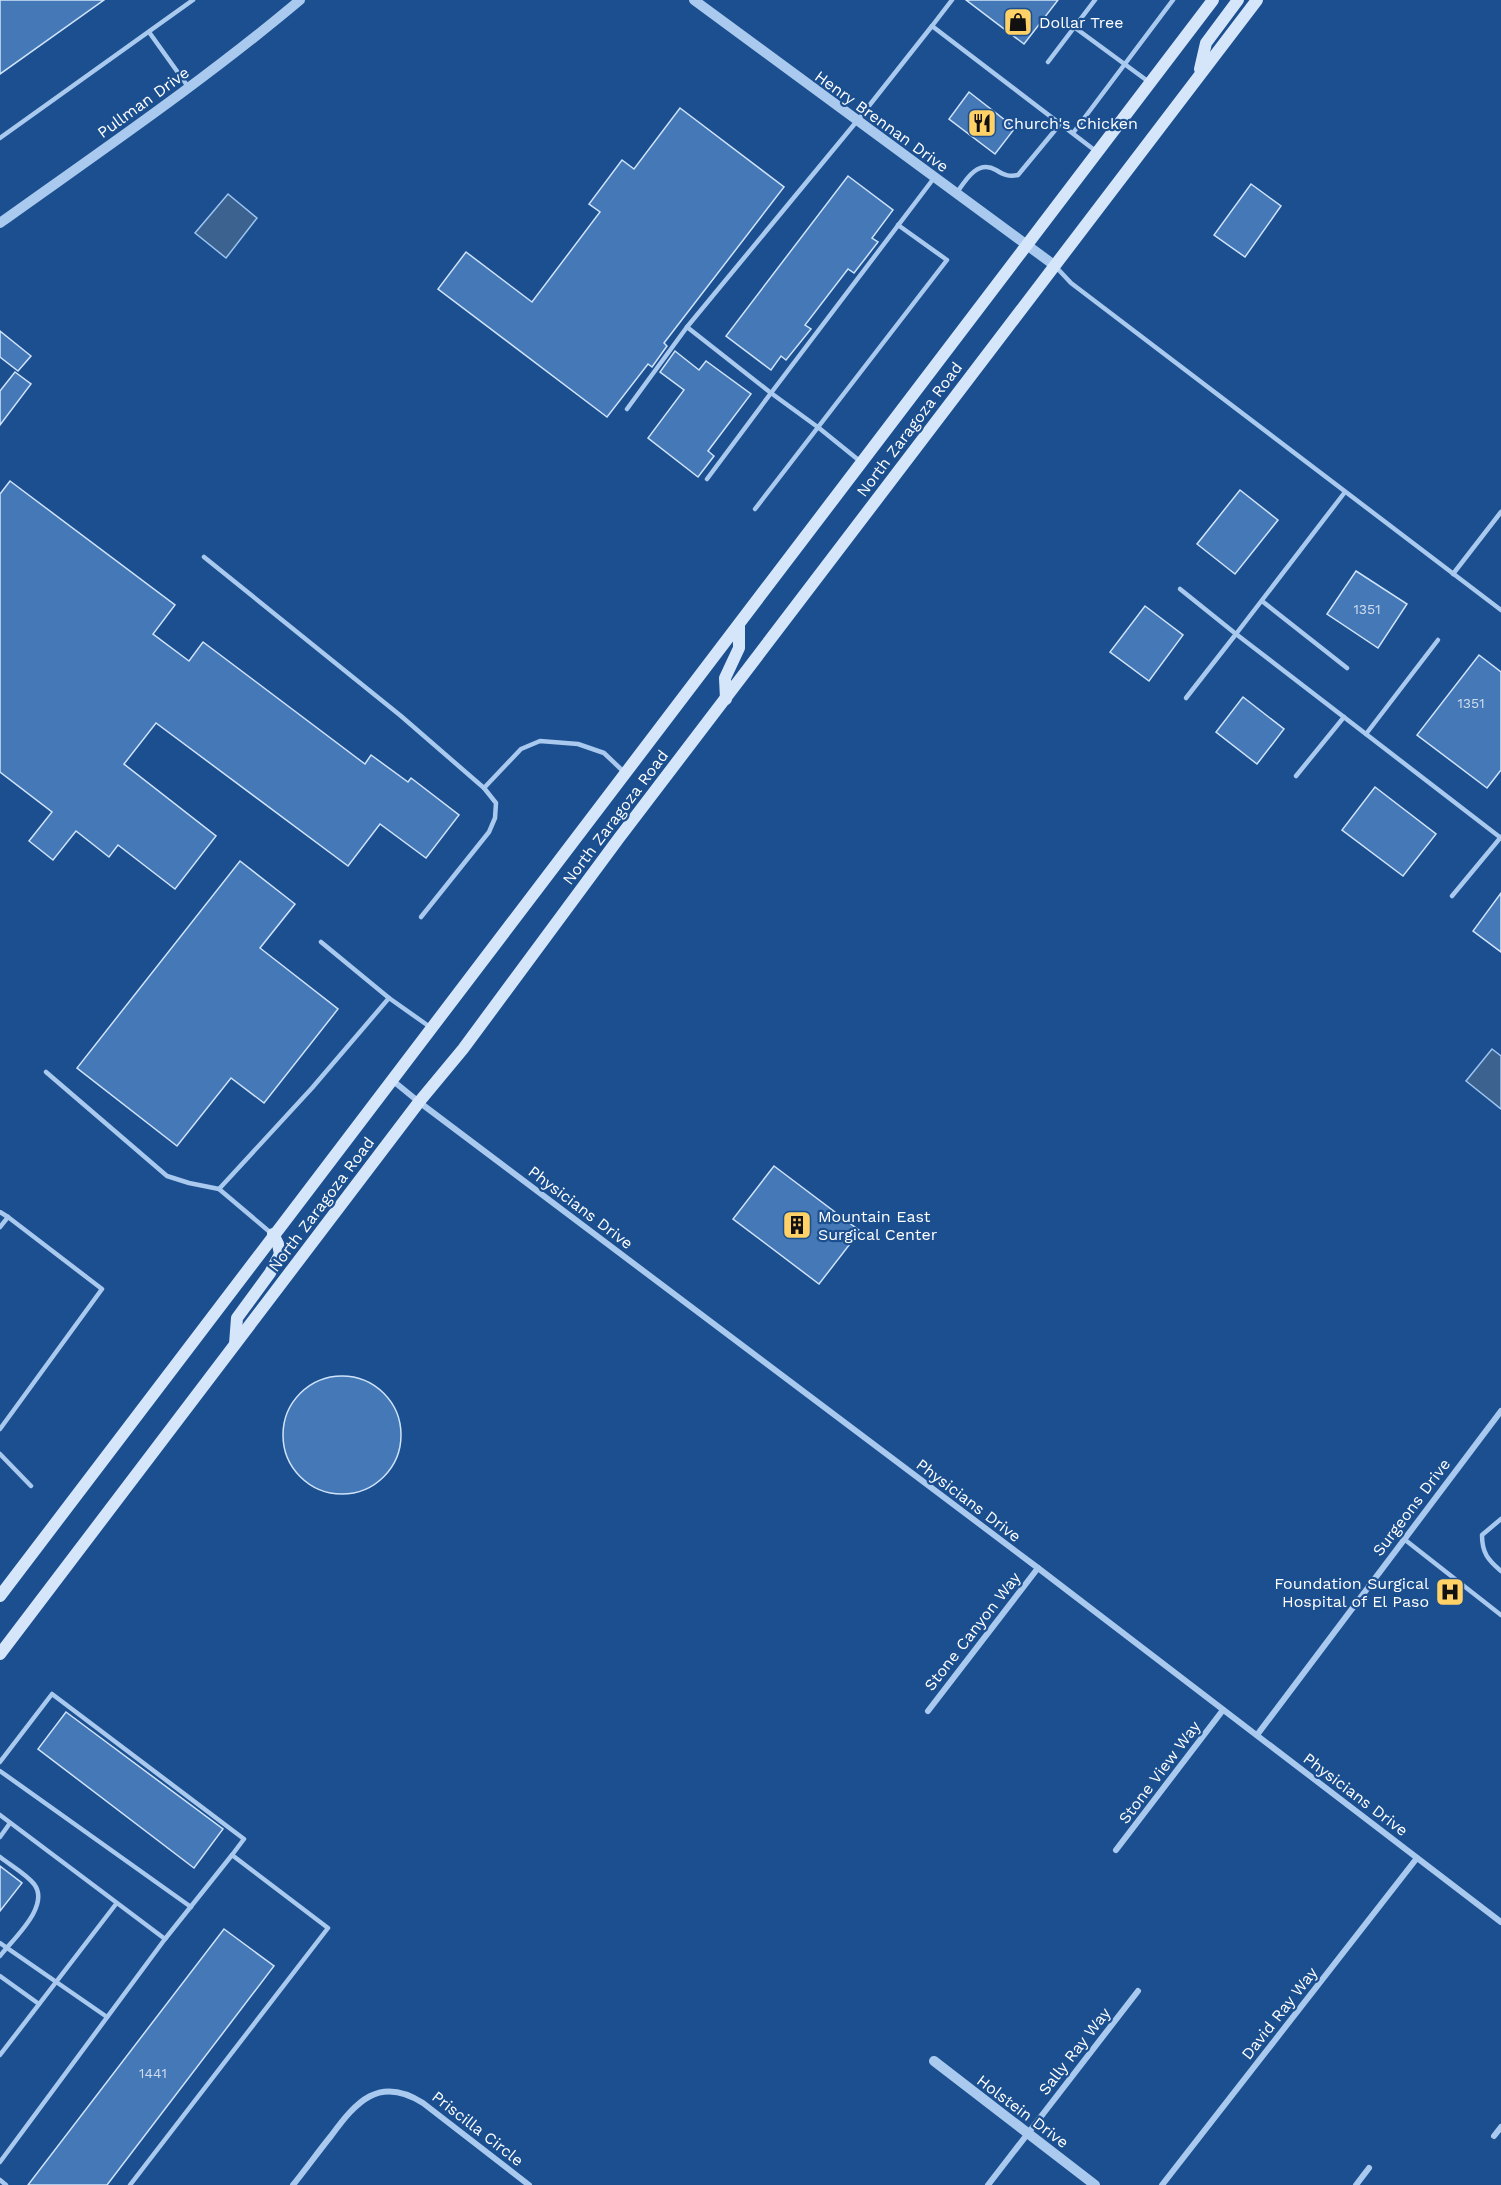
<svg xmlns="http://www.w3.org/2000/svg" width="1501" height="2185" font-family="'Work Sans',sans-serif">
  <style>
    .water { fill: #3c6290; stroke: #9cc4f0; stroke-width: 1.5 }
    .building { fill: #4478b7; stroke: #cfe3fa; stroke-width: 1.5 }
    .lines { fill: none; stroke-linecap: round; stroke-linejoin: round }
    .service { stroke: #a9c9ee; stroke-width: 4.5 }
    .minor { stroke: #a9c9ee; stroke-width: 6 }
    .tertiary { stroke: #a9c9ee; stroke-width: 10 }
    .secondary { stroke: #d6e6fa; stroke-width: 12 }
    .labels { text-anchor: middle; stroke-width: 4.5; stroke-linejoin: round; paint-order: stroke }
    .number-label { font-size: 14px; fill: #d0dded }
    .poi-label { font-size: 16px; fill: #fff; stroke: #1b4f8f; text-anchor: start }
    .street-label { font-size: 16px; fill: #fff; stroke: #1b4f8f }
  </style>
  <rect width="100%" height="100%" fill="#1b4f8f"/>
  <g class="water">
    <path d="M228 194 257 218 226 258 195 233Z"/>
    <path d="M1492 1049 1501 1056V1109L1466 1081Z"/>
  </g>
  <g class="building">
    <path d="M0 0H104L0 74Z"/>
    <path d="M966 0H1058L1024 44Z"/>
    <path d="M969 92 1015 128 995 154 949 119Z"/>
    <path d="M680 108 784 187 664 343 667 346 652 367 648 364 607 417 438 289 466 252 532 302 600 212 589 204 622 160 634 169Z"/>
    <path d="M848 176 893 210 872 238 878 242 854 273 848 269 805 325 811 329 786 360 781 356 771 370 726 336Z"/>
    <path d="M1251 184 1281 206 1245 257 1214 235Z"/>
    <path d="M0 331 31 356 18 371 0 357Z"/>
    <path d="M675 351 699 370 706 361 751 394 708 451 714 456 698 477 648 438 684 390 660 372Z"/>
    <path d="M15 372 31 384 0 425V391Z"/>
    <path d="M10 481 175 605 153 634 189 661 203 642 365 764 371 755 408 782 411 778 459 815 426 858 380 824 348 866 156 723 124 764 216 836 175 889 118 845 109 857 76 831 53 860 29 841 52 812 0 772V494Z"/>
    <path d="M1240 490 1278 520 1235 574 1197 544Z"/>
    <path d="M1356 571 1407 604 1378 648 1327 614Z"/>
    <path d="M1145 606 1183 635 1149 681 1110 652Z"/>
    <path d="M1479 655 1501 672V770L1487 788 1417 735Z"/>
    <path d="M1243 697 1284 729 1257 764 1216 732Z"/>
    <path d="M1375 787 1436 834 1403 876 1342 830Z"/>
    <path d="M240 861 295 904 260 948 338 1009 264 1103 231 1078 177 1146 77 1068Z"/>
    <path d="M1501 893V952L1473 931Z"/>
    <path d="M774 1166 860 1231 819 1284 733 1219Z"/>
    <circle cx="342" cy="1435" r="59"/>
    <path d="M66 1712 223 1829 194 1868 38 1749Z"/>
    <path d="M0 1866 22 1883 0 1911Z"/>
    <path d="M224 1929 274 1966 107 2185H28Z"/>
  </g>
  <g class="lines">
    <g class="service">
      <path d="M932 26 952 0"/>
      <path d="M1074 27 1149 82"/>
      <path d="M149 32 189 88"/>
      <path d="M1048 62 1095 0"/>
      <path d="M1073 133 1173 0"/>
      <path d="M0 138 193 0"/>
      <path d="M956 194C965 181 977 159 996 170 1004 175 1009 177 1018 175L1061 123"/>
      <path d="M1056 267 1071 283 1501 610"/>
      <path d="M687 327 857 121 932 26 1097 152"/>
      <path d="M627 409 687 327 771 393 707 479"/>
      <path d="M861 462 819 428 771 393 934 178"/>
      <path d="M1345 492 1236 634 1501 838"/>
      <path d="M755 509 947 260 898 225"/>
      <path d="M204 557 401 716 484 788 521 749 540 741 578 744 604 753 624 772"/>
      <path d="M1453 574 1501 512"/>
      <path d="M1180 589 1236 634 1186 698"/>
      <path d="M1262 601 1347 668"/>
      <path d="M1366 734 1438 640"/>
      <path d="M1296 776 1344 717"/>
      <path d="M1452 896 1501 837"/>
      <path d="M421 917 489 832 495 818 496 803 484 788"/>
      <path d="M321 942 389 998 430 1027"/>
      <path d="M46 1072 167 1176 189 1183 219 1189 271 1233"/>
      <path d="M219 1189 312 1088 389 998"/>
      <path d="M0 1212 8 1217 0 1227"/>
      <path d="M0 1429 102 1289 8 1217"/>
      <path d="M0 1454 31 1486"/>
      <path d="M1501 1519 1482 1535C1482 1553 1488 1560 1501 1571"/>
      <path d="M1404 1539 1501 1615"/>
      <path d="M0 1762 52 1694 244 1839 232 1855"/>
      <path d="M0 1771 191 1907"/>
      <path d="M0 1815 165 1939"/>
      <path d="M0 1837 10 1823"/>
      <path d="M0 1857C10 1865 26 1874 34 1884 51 1906 13 1939 0 1956"/>
      <path d="M0 1943 107 2017"/>
      <path d="M0 1976 39 2004"/>
      <path d="M0 2055 116 1904"/>
      <path d="M0 2162 165 1939 232 1855 328 1928 130 2185"/>
      <path d="M0 2180 6 2185"/>
    </g>
    <g class="minor">
      <path d="M392 1080 419 1102 1038 1568 1501 1922"/>
      <path d="M928 1711 1038 1568"/>
      <path d="M1257 1735 1501 1411"/>
      <path d="M1116 1850 1223 1710"/>
      <path d="M1494 2136 1501 2127"/>
      <path d="M293 2185C306 2169 318 2152 331 2136 356 2102 379 2075 423 2103L529 2185"/>
      <path d="M988 2185 1138 1991"/>
      <path d="M1162 2185 1417 1858"/>
      <path d="M1356 2185 1369 2168"/>
    </g>
    <g class="tertiary">
      <path d="M694 0 1054 265"/>
      <path d="M0 223C102 150 205 80 300 0"/>
      <path d="M934 2061 1095 2185"/>
    </g>
    <g class="secondary">
      <path d="M1200 69 1206 43 1238 0"/>
      <path d="M726 699 725 678 739 648V625"/>
      <path d="M235 1344 237 1318 270 1273 280 1254 278 1244 273 1234"/>
      <path d="M0 1596 1213 0"/>
      <path d="M0 1654 419 1102 463 1049 619 838 1257 0"/>
    </g>
  </g>
  <defs>
    <g id="shop-square" transform="scale(1.5)"><rect x="-9" y="-9" width="18" height="18" rx="4" fill="#ffd166" stroke="#1b4f8f"/><path d="M-5-2.5h2.3a2.7 3.5 0 0 1 5.4 0H5L5.5 6h-11ZM-1.5-2.5h3a1.5 2.3 0 0 0-3 0Z" fill="#111"/></g>
    <g id="restaurant-square" transform="scale(1.5)"><rect x="-9" y="-9" width="18" height="18" rx="4" fill="#ffd166" stroke="#1b4f8f"/><path d="M-5-6h1v4h1v-4h1v4h1v-4h1v5L-1.5 .5V6h-2V.5L-5-1ZM5-6V6H3V1.5H1.5Q1.5-4 5-6Z" fill="#111"/></g>
    <g id="building-square" transform="scale(1.5)"><rect x="-9" y="-9" width="18" height="18" rx="4" fill="#ffd166" stroke="#1b4f8f"/><path d="M-4-6H4V6H1V3H-1V6H-4ZM-2.5-4.3h1.7v1.8h-1.7ZM.8-4.3h1.7v1.8H.8ZM-2.5-1h1.7V.8h-1.7ZM.8-1h1.7V.8H.8Z" fill="#111"/></g>
    <g id="hospital-square" transform="scale(1.5)"><rect x="-9" y="-9" width="18" height="18" rx="4" fill="#ffd166" stroke="#1b4f8f"/><path d="M-5-5h3v3.5h4V-5h3V5h-3V1.5h-4V5h-3Z" fill="#111"/></g>
  </defs>
  <g fill-rule="evenodd">
    <use href="#shop-square" x="1018" y="22"/>
    <use href="#restaurant-square" x="982" y="123"/>
    <use href="#building-square" x="797" y="1225"/>
    <use href="#hospital-square" x="1450" y="1592"/>
  </g>
  <g class="labels">
    <g class="number-label">
      <text x="1367" y="614">1351</text>
      <text x="1471" y="708">1351</text>
      <text x="153" y="2078">1441</text>
    </g>
    <g class="poi-label">
      <text x="1039" y="28">Dollar Tree</text>
      <text x="1003" y="129">Church's Chicken</text>
      <text x="818" y="1222">Mountain East<tspan x="818" dy="18">Surgical Center</tspan></text>
      <text x="1429" y="1589" text-anchor="end">Foundation Surgical<tspan x="1429" dy="18">Hospital of El Paso</tspan></text>
    </g>
    <g class="street-label">
      <text transform="translate(143 102) rotate(-36)" y="6">Pullman Drive</text>
      <text transform="translate(882 121) rotate(36)" y="6">Henry Brennan Drive</text>
      <text transform="translate(909 429) rotate(-53)" y="6">North Zaragoza Road</text>
      <text transform="translate(615 817) rotate(-53)" y="6">North Zaragoza Road</text>
      <text transform="translate(321 1204) rotate(-53)" y="6">North Zaragoza Road</text>
      <text transform="translate(581 1207) rotate(37)" y="6">Physicians Drive</text>
      <text transform="translate(969 1500) rotate(37)" y="6">Physicians Drive</text>
      <text transform="translate(1411 1507) rotate(-53)" y="6">Surgeons Drive</text>
      <text transform="translate(972 1631) rotate(-52)" y="6">Stone Canyon Way</text>
      <text transform="translate(1159 1772) rotate(-53)" y="6">Stone View Way</text>
      <text transform="translate(1356 1794) rotate(37)" y="6">Physicians Drive</text>
      <text transform="translate(1279 2013) rotate(-52)" y="6">David Ray Way</text>
      <text transform="translate(1074 2051) rotate(-52)" y="6">Sally Ray Way</text>
      <text transform="translate(1023 2111) rotate(37)" y="6">Holstein Drive</text>
      <text transform="translate(478 2128) rotate(38)" y="6">Priscilla Circle</text>
    </g>
  </g>
</svg>
